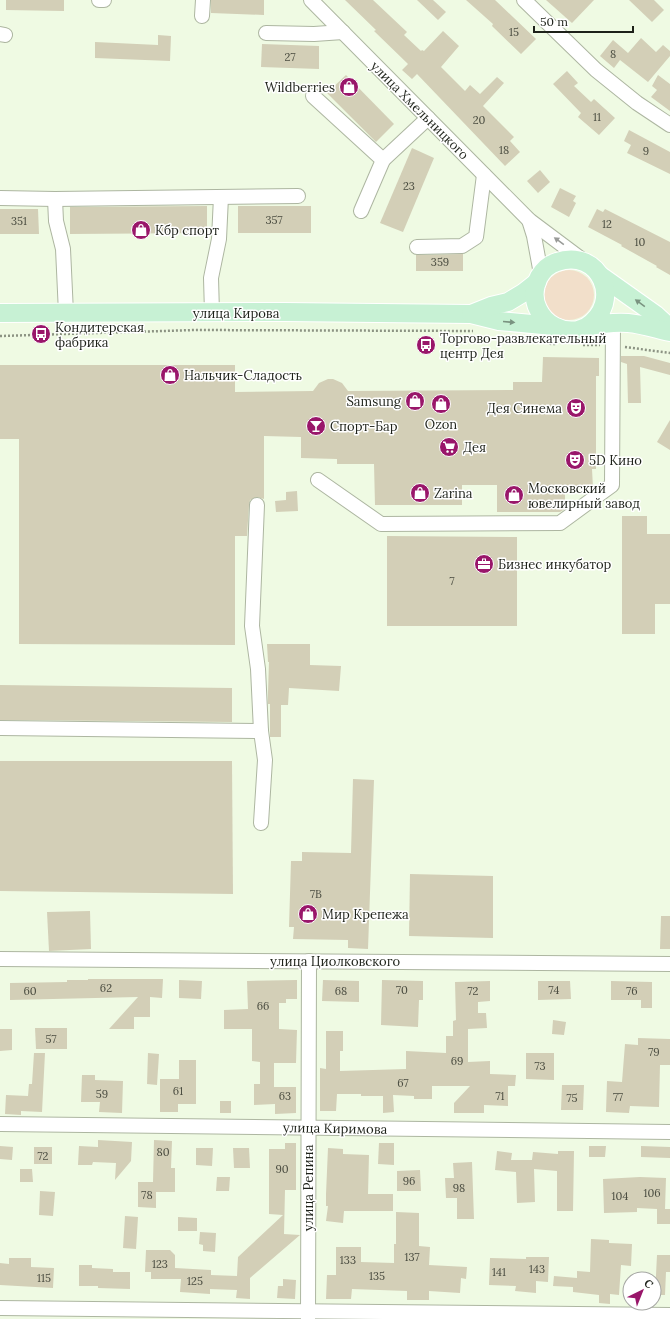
<svg xmlns="http://www.w3.org/2000/svg" width="670" height="1319" font-family="Lora,serif">
  <style>
    .green { fill: #f2dfca }
    .building { fill: #d3cfb7 }
    .lines { fill: none; stroke-linecap: round; stroke-linejoin: round }
    .minor-casing { stroke: #adb6a1; stroke-width: 16 }
    .major-casing { stroke: #fff; stroke-width: 20 }
    .path { stroke: #8c9383; stroke-width: 2.5; stroke-dasharray: 2 2; stroke-linecap: butt }
    .minor { stroke: #fff; stroke-width: 14 }
    .major { stroke: #c7f1d4; stroke-width: 18 }
    .oneway { fill: #999b98 }
    .oneway2 { fill: #7a9380 }
    .labels { text-anchor: middle; stroke-width: 3; stroke-linejoin: round; paint-order: stroke }
    .number-label { font-size: 11px; fill: #4a4c40 }
    .poi-label { font-size: 13px; fill: #1d2119; stroke: #fff; text-anchor: start }
    .street-label { font-size: 13px; fill: #1d2119; stroke: #fff }
  </style>
  <rect width="100%" height="100%" fill="#effae3"/>
  <circle class="green" cx="569" cy="295" r="25"/>
  <g class="building">
    <path d="M6 0H64V11L6 10Z"/>
    <path d="M211 0H264V15L211 13Z"/>
    <path d="M345 0H373L407 32 404 35 421 51 422 50 424 51 443 31 459 46 441 67 465 91 470 85 480 94 497 77 504 83 483 106 514 137 510 141 520 152 505 166 417 74 412 79 402 70 408 64 374 31 376 30Z"/>
    <path d="M417 0H433L446 12 438 20Z"/>
    <path d="M466 0H495L536 39 521 54 492 26 493 24Z"/>
    <path d="M546 0H594L572 23Z"/>
    <path d="M629 0H654L664 10 652 22Z"/>
    <path d="M158 35 171 36 170 61 95 58V42L158 45Z"/>
    <path d="M641 38 656 52 663 45 670 51V56L648 82 620 60 614 68 600 56 613 40 628 53Z"/>
    <path d="M262 44 319 46V69L261 67Z"/>
    <path d="M567 71 578 83 574 86 591 102 594 99 615 118 599 135 578 117 581 113 553 84Z"/>
    <path d="M346 75 394 124 376 142 327 93Z"/>
    <path d="M658 75 670 84V111L651 97 657 90 652 86Z"/>
    <path d="M629 130 670 152V174L627 153 631 145 624 141Z"/>
    <path d="M412 148 434 158 403 232 380 223Z"/>
    <path d="M540 170 550 182 538 193 527 181Z"/>
    <path d="M560 188 576 196 573 201 576 203 569 217 551 207Z"/>
    <path d="M207 206V233L70 234V207Z"/>
    <rect x="238" y="206" width="73" height="27"/>
    <path d="M0 209H38L39 234H0Z"/>
    <path d="M597 209 603 212 605 209 670 242V275L656 267 657 266 621 246 622 245 588 227Z"/>
    <path d="M463 254V271H416V255Z"/>
    <path d="M621 356H644L670 363V375L640 367 641 403H628L627 364 621 362Z"/>
    <path d="M543 357 599 358V376H596V469H592L593 488H565V509L560 512H497V485H462V505H375L374 464H337V459L301 458V437L264 436V499L257 497 250 500 249 505 247 536H235V645L19 644V439H0V365H235V392L313 391 319 383 328 379H333L342 383 348 391 513 390V382H542Z"/>
    <path d="M670 420V450L657 442Z"/>
    <path d="M297 491 298 511 276 512 275 501 286 500V492Z"/>
    <path d="M622 516H647V534H670V604H655V634H622Z"/>
    <path d="M387 536 517 537V626H387Z"/>
    <path d="M267 644H310V665L341 666 339 691 289 688 288 705H281V737H270V704H268V692L269 662H268Z"/>
    <path d="M0 685 232 688V722L0 720Z"/>
    <path d="M0 761H232L233 894 0 891Z"/>
    <path d="M353 779 374 780 368 949 348 948V940L293 939 294 927H289L291 861H302V852L351 853Z"/>
    <path d="M410 874 493 876V938L409 936Z"/>
    <path d="M90 911 91 949 49 951 47 912Z"/>
    <path d="M661 916H670V949H660Z"/>
    <path d="M88 979H163L162 998 150 997V1017H134V1029H109L138 997 10 1000V983L67 982V980H88Z"/>
    <path d="M179 980 202 981 201 999 179 998Z"/>
    <path d="M297 980V999H286V1003H279V1029L297 1030 296 1063H274V1087H296V1113L275 1114V1104L254 1105V1084H260V1062L252 1061V1029H224V1010L248 1009 247 981Z"/>
    <path d="M323 980 359 981V1002L322 1001Z"/>
    <path d="M382 980 423 981V1000H419L418 1027 381 1025Z"/>
    <path d="M490 981V1001L478 1002V1013H486L487 1028 468 1029V1062L490 1061V1074L516 1075 515 1086H508V1106L484 1105V1113H454V1103L470 1086H432V1099H414V1096L393 1095 394 1112 383 1113V1096H361V1094H337L336 1111H320V1068L326 1069V1031H343V1051H340V1071L406 1069V1051L446 1053V1036H453V1021L456 1020 455 982Z"/>
    <path d="M538 981H570L571 999 538 1000Z"/>
    <path d="M611 981 652 982V1008H641V1000H611Z"/>
    <path d="M553 1020 566 1022 564 1035 552 1034Z"/>
    <path d="M35 1028H67V1049H36Z"/>
    <path d="M0 1029H12V1050L0 1051Z"/>
    <path d="M638 1038 670 1039V1065H660L659 1107 630 1106 629 1113 606 1112 607 1081 622 1082 625 1044 638 1045Z"/>
    <path d="M34 1053H45L42 1112 21 1111V1115L5 1114 6 1095 28 1096 29 1084H32Z"/>
    <path d="M148 1053 159 1054 157 1085 147 1084Z"/>
    <path d="M526 1053H554V1080L526 1079Z"/>
    <path d="M179 1060H196V1104H178V1112H160V1079H179Z"/>
    <path d="M82 1075H95V1080L123 1081 122 1113 99 1112 100 1102H81Z"/>
    <path d="M562 1085H584L583 1110H561Z"/>
    <rect x="220" y="1101" width="11" height="12"/>
    <path d="M98 1140 132 1142 131 1161 115 1180 116 1163 93 1162 92 1165H78L79 1146 98 1147Z"/>
    <path d="M154 1140 172 1141 171 1168H175V1192H156V1208L138 1207V1182H153Z"/>
    <path d="M285 1143H296V1190H285L284 1234 300 1235 250 1278V1299L236 1298 237 1290 210 1289V1294L180 1292 181 1279H151V1272H145L146 1250H170L175 1255V1268L211 1270V1275L237 1276 238 1257 283 1215 269 1214V1149H285Z"/>
    <path d="M379 1143H394V1165L378 1164Z"/>
    <path d="M0 1146 13 1147 12 1160 0 1159Z"/>
    <path d="M589 1146H606L605 1157H589Z"/>
    <path d="M641 1146 670 1147V1158L641 1157Z"/>
    <rect x="34" y="1147" width="18" height="17"/>
    <path d="M196 1148H213L212 1166 196 1165Z"/>
    <path d="M233 1148H249L250 1168H234Z"/>
    <path d="M328 1148 343 1149V1154L369 1155 368 1194H393V1211H344L343 1223 326 1221 328 1206H326V1194Z"/>
    <path d="M497 1151 512 1153 511 1160H532L533 1152 558 1154V1151H574L573 1211H557V1171L534 1169 535 1202 517 1203 516 1172 495 1170Z"/>
    <path d="M472 1162 474 1219H457V1198H446L445 1178H454L453 1163Z"/>
    <path d="M20 1169H32L33 1182H20Z"/>
    <path d="M420 1170 421 1191H397V1171Z"/>
    <path d="M217 1177H230L229 1191H216Z"/>
    <path d="M640 1177 666 1178 665 1209H670V1224H657V1209L637 1208V1212L604 1213 603 1179Z"/>
    <path d="M40 1191 55 1192 53 1216 39 1215Z"/>
    <path d="M396 1212 419 1213V1246L430 1247 429 1265 467 1267 466 1279 461 1278 460 1293 429 1291V1300H407V1291L352 1289 351 1299H326L327 1275H336V1247H361V1262L394 1263V1244H396Z"/>
    <path d="M125 1216 138 1217 136 1249 123 1248Z"/>
    <path d="M178 1217 197 1218V1231H178Z"/>
    <path d="M200 1232 216 1233 215 1252 203 1251V1245L199 1244Z"/>
    <path d="M591 1239 609 1240V1243L632 1244 631 1266 621 1265 619 1295 610 1294V1304L599 1303V1295L573 1292V1287L553 1286 554 1276 577 1278V1271L590 1272Z"/>
    <path d="M657 1255H670V1272H666L665 1295H655Z"/>
    <path d="M526 1257H549L548 1282 536 1281V1293L515 1291 516 1286 489 1285 490 1258 526 1259Z"/>
    <path d="M9 1258H31V1267L54 1268 53 1288 0 1285V1263L9 1264Z"/>
    <path d="M79 1265H92V1268L113 1269V1272H130V1289L98 1288V1286H79Z"/>
    <path d="M283 1279 296 1280 295 1299 277 1298 278 1286H283Z"/>
  </g>
  <g class="lines">
    <g class="minor-casing">
      <g id="minor">
        <path d="M99 0H104"/>
        <path d="M311 0 529 220 585 262"/>
        <path d="M524 0 596 70 637 103 670 125"/>
        <path d="M202 16 203 0"/>
        <path d="M266 33 314 34 343 32"/>
        <path d="M0 34 5 35"/>
        <path d="M313 96 383 160 361 211"/>
        <path d="M383 160 428 118"/>
        <path d="M0 198 55 199 298 196"/>
        <path d="M55 199 56 221 63 249 66 313"/>
        <path d="M529 220 534 236 541 274"/>
        <path d="M417 247 462 246 476 237 484 175"/>
        <path d="M212 313 211 278 219 239 221 197"/>
        <path d="M318 480 381 524 560 523 612 485 613 324"/>
        <path d="M257 505 252 626 258 669 261 731"/>
        <path d="M0 728 261 731 265 760 261 823"/>
        <path d="M0 959 670 964"/>
        <path d="M0 1124 670 1132"/>
        <path d="M0 1308 670 1315"/>
        <path d="M308 1319 309 961"/>
      </g>
    </g>
    <g class="major-casing">
      <g id="major">
        <path d="M601 276 656 315 670 328"/>
        <path d="M0 313 284 312 471 314 499 321 553 326"/>
        <path d="M471 314 491 306 508 302 523 293 537 282"/>
        <path d="M586 327C625 302 599 247 557 262 550 264 543 270 539 277 534 287 533 299 538 309 545 324 561 333 578 330 581 329 583 328 586 327 600 324 615 322 628 323 642 324 656 329 670 332"/>
      </g>
    </g>
    <g class="path">
      <path d="M0 336 195 330 473 331"/>
      <path d="M546 341 551 344H556"/>
      <path d="M583 345H600"/>
      <path d="M625 347 670 353"/>
    </g>
    <use href="#minor" class="minor"/>
    <use href="#major" class="major"/>
  </g>
  <defs><path id="oneway-solid" d="M-6-.8H1V-3.2L6.5 0L1 3.2V.8H-6Z"/></defs>
  <use class="oneway" href="#oneway-solid" transform="translate(559 241) rotate(-144)"/>
  <g class="oneway2">
    <use href="#oneway-solid" transform="translate(640 303) rotate(-144)"/>
    <use href="#oneway-solid" transform="translate(509 322) rotate(5)"/>
  </g>
  <defs>
    <g id="shop-disc" transform="scale(1)"><circle r="9.5" fill="#99166a" stroke="#fff"/><path d="M-5-2.5h2.3a2.7 3.5 0 0 1 5.4 0H5L5.5 6h-11ZM-1.5-2.5h3a1.5 2.3 0 0 0-3 0Z" fill="#fff"/></g>
    <g id="bus-disc" transform="scale(1)"><circle r="9.5" fill="#99166a" stroke="#fff"/><path d="M-5-6H5V4H4V6H2V4H-2V6H-4V4H-5ZM-3.5-4V0h7V-4ZM-3.5 1.2v1.5H-2V1.2ZM2 1.2v1.5H3.5V1.2Z" fill="#fff"/></g>
    <g id="theatre-disc" transform="scale(1)"><circle r="9.5" fill="#99166a" stroke="#fff"/><path d="M-5-5.5Q0-4 5-5.5V0Q5 5 0 6Q-5 5-5 0ZM-3.3-2.5H-1v1.5H-3.3ZM1-2.5H3.3v1.5H1ZM-2.8 1Q0 5.5 2.8 1Z" fill="#fff"/></g>
    <g id="bar-disc" transform="scale(1)"><circle r="9.5" fill="#99166a" stroke="#fff"/><path d="M-6-5H6L.8 .8V4.5H3.5V6h-7V4.5H-.8V.8Z" fill="#fff"/></g>
    <g id="supermarket-disc" transform="scale(1)"><circle r="9.5" fill="#99166a" stroke="#fff"/><path d="M-6-5.5h2.5l.6 2H6L4.5 2H-2.5L-4.4-4H-6ZM-1.5 3.2a1.3 1.3 0 1 0 .1 0ZM3 3.2a1.3 1.3 0 1 0 .1 0Z" fill="#fff"/></g>
    <g id="office-disc" transform="scale(1)"><circle r="9.5" fill="#99166a" stroke="#fff"/><path d="M-6-3h4V-5.5h4V-3h4V5H-6ZM-1-4.5V-3h2v-1.5ZM-6 0V1H6V0Z" fill="#fff"/></g>
  </defs>
  <g fill-rule="evenodd">
    <use href="#shop-disc" x="349" y="87"/>
    <use href="#shop-disc" x="141" y="230"/>
    <use href="#bus-disc" x="41" y="334"/>
    <use href="#bus-disc" x="426" y="345"/>
    <use href="#shop-disc" x="170" y="375"/>
    <use href="#shop-disc" x="415" y="401"/>
    <use href="#shop-disc" x="441" y="404"/>
    <use href="#theatre-disc" x="576" y="408"/>
    <use href="#bar-disc" x="316" y="426"/>
    <use href="#supermarket-disc" x="449" y="447"/>
    <use href="#theatre-disc" x="575" y="460"/>
    <use href="#shop-disc" x="420" y="493"/>
    <use href="#shop-disc" x="514" y="495"/>
    <use href="#office-disc" x="484" y="564"/>
    <use href="#shop-disc" x="308" y="914"/>
  </g>
  <g class="labels">
    <g class="number-label">
      <text x="514" y="36">15</text>
      <text x="613" y="58">8</text>
      <text x="290" y="61">27</text>
      <text x="597" y="121">11</text>
      <text x="479" y="124">20</text>
      <text x="504" y="154">18</text>
      <text x="646" y="155">9</text>
      <text x="409" y="190">23</text>
      <text x="274" y="224">357</text>
      <text x="19" y="225">351</text>
      <text x="607" y="228">12</text>
      <text x="640" y="246">10</text>
      <text x="440" y="266">359</text>
      <text x="452" y="585">7</text>
      <text x="316" y="898">7В</text>
      <text x="106" y="992">62</text>
      <text x="402" y="994">70</text>
      <text x="554" y="994">74</text>
      <text x="30" y="995">60</text>
      <text x="341" y="995">68</text>
      <text x="473" y="995">72</text>
      <text x="632" y="995">76</text>
      <text x="263" y="1010">66</text>
      <text x="51" y="1043">57</text>
      <text x="654" y="1056">79</text>
      <text x="457" y="1065">69</text>
      <text x="540" y="1070">73</text>
      <text x="403" y="1087">67</text>
      <text x="178" y="1095">61</text>
      <text x="102" y="1098">59</text>
      <text x="285" y="1100">63</text>
      <text x="500" y="1100">71</text>
      <text x="618" y="1101">77</text>
      <text x="572" y="1102">75</text>
      <text x="163" y="1156">80</text>
      <text x="43" y="1160">72</text>
      <text x="282" y="1173">90</text>
      <text x="409" y="1185">96</text>
      <text x="459" y="1192">98</text>
      <text x="652" y="1197">106</text>
      <text x="147" y="1199">78</text>
      <text x="620" y="1200">104</text>
      <text x="412" y="1261">137</text>
      <text x="348" y="1264">133</text>
      <text x="160" y="1268">123</text>
      <text x="537" y="1273">143</text>
      <text x="499" y="1276">141</text>
      <text x="377" y="1280">135</text>
      <text x="44" y="1282">115</text>
      <text x="195" y="1285">125</text>
    </g>
    <g class="poi-label">
      <text x="335" y="92" text-anchor="end">Wildberries</text>
      <text x="155" y="235">Кбр спорт</text>
      <text x="55" y="332">Кондитерская<tspan x="55" dy="15">фабрика</tspan></text>
      <text x="440" y="343">Торгово-развлекательный<tspan x="440" dy="15">центр Дея</tspan></text>
      <text x="184" y="380">Нальчик-Сладость</text>
      <text x="401" y="406" text-anchor="end">Samsung</text>
      <text x="562" y="413" text-anchor="end">Дея Синема</text>
      <text x="441" y="429" text-anchor="middle">Ozon</text>
      <text x="330" y="431">Спорт-Бар</text>
      <text x="463" y="452">Дея</text>
      <text x="589" y="465">5D Кино</text>
      <text x="528" y="493">Московский<tspan x="528" dy="15">ювелирный завод</tspan></text>
      <text x="434" y="498">Zarina</text>
      <text x="498" y="569">Бизнес инкубатор</text>
      <text x="322" y="919">Мир Крепежа</text>
    </g>
    <g class="street-label">
      <text transform="translate(420 110) rotate(45)" y="5">улица Хмельницкого</text>
      <text x="236" y="318">улица Кирова</text>
      <text x="335" y="966">улица Циолковского</text>
      <text transform="translate(335 1128) rotate(1)" y="5">улица Киримова</text>
      <text transform="translate(308 1188) rotate(-90)" y="5">улица Репина</text>
    </g>
  </g>
  <g transform="translate(642 1291) rotate(43)"><circle r="19" fill="#ffffff" stroke="#a5a6a3"/>
  <path d="M0-3L7 15L0 10L-7 15Z" fill="#99166a"/>
  <text y="-6" font-size="11" font-weight="bold" text-anchor="middle" fill="#1d2119">С</text>
  </g>
  <path d="M534 26v6h99v-6" fill="none" stroke="#1d2119" stroke-width="2"/>
  <text x="540" y="26" font-size="12" fill="#1d2119" stroke="#ffffff" stroke-width="3" paint-order="stroke">50 m</text>
</svg>
